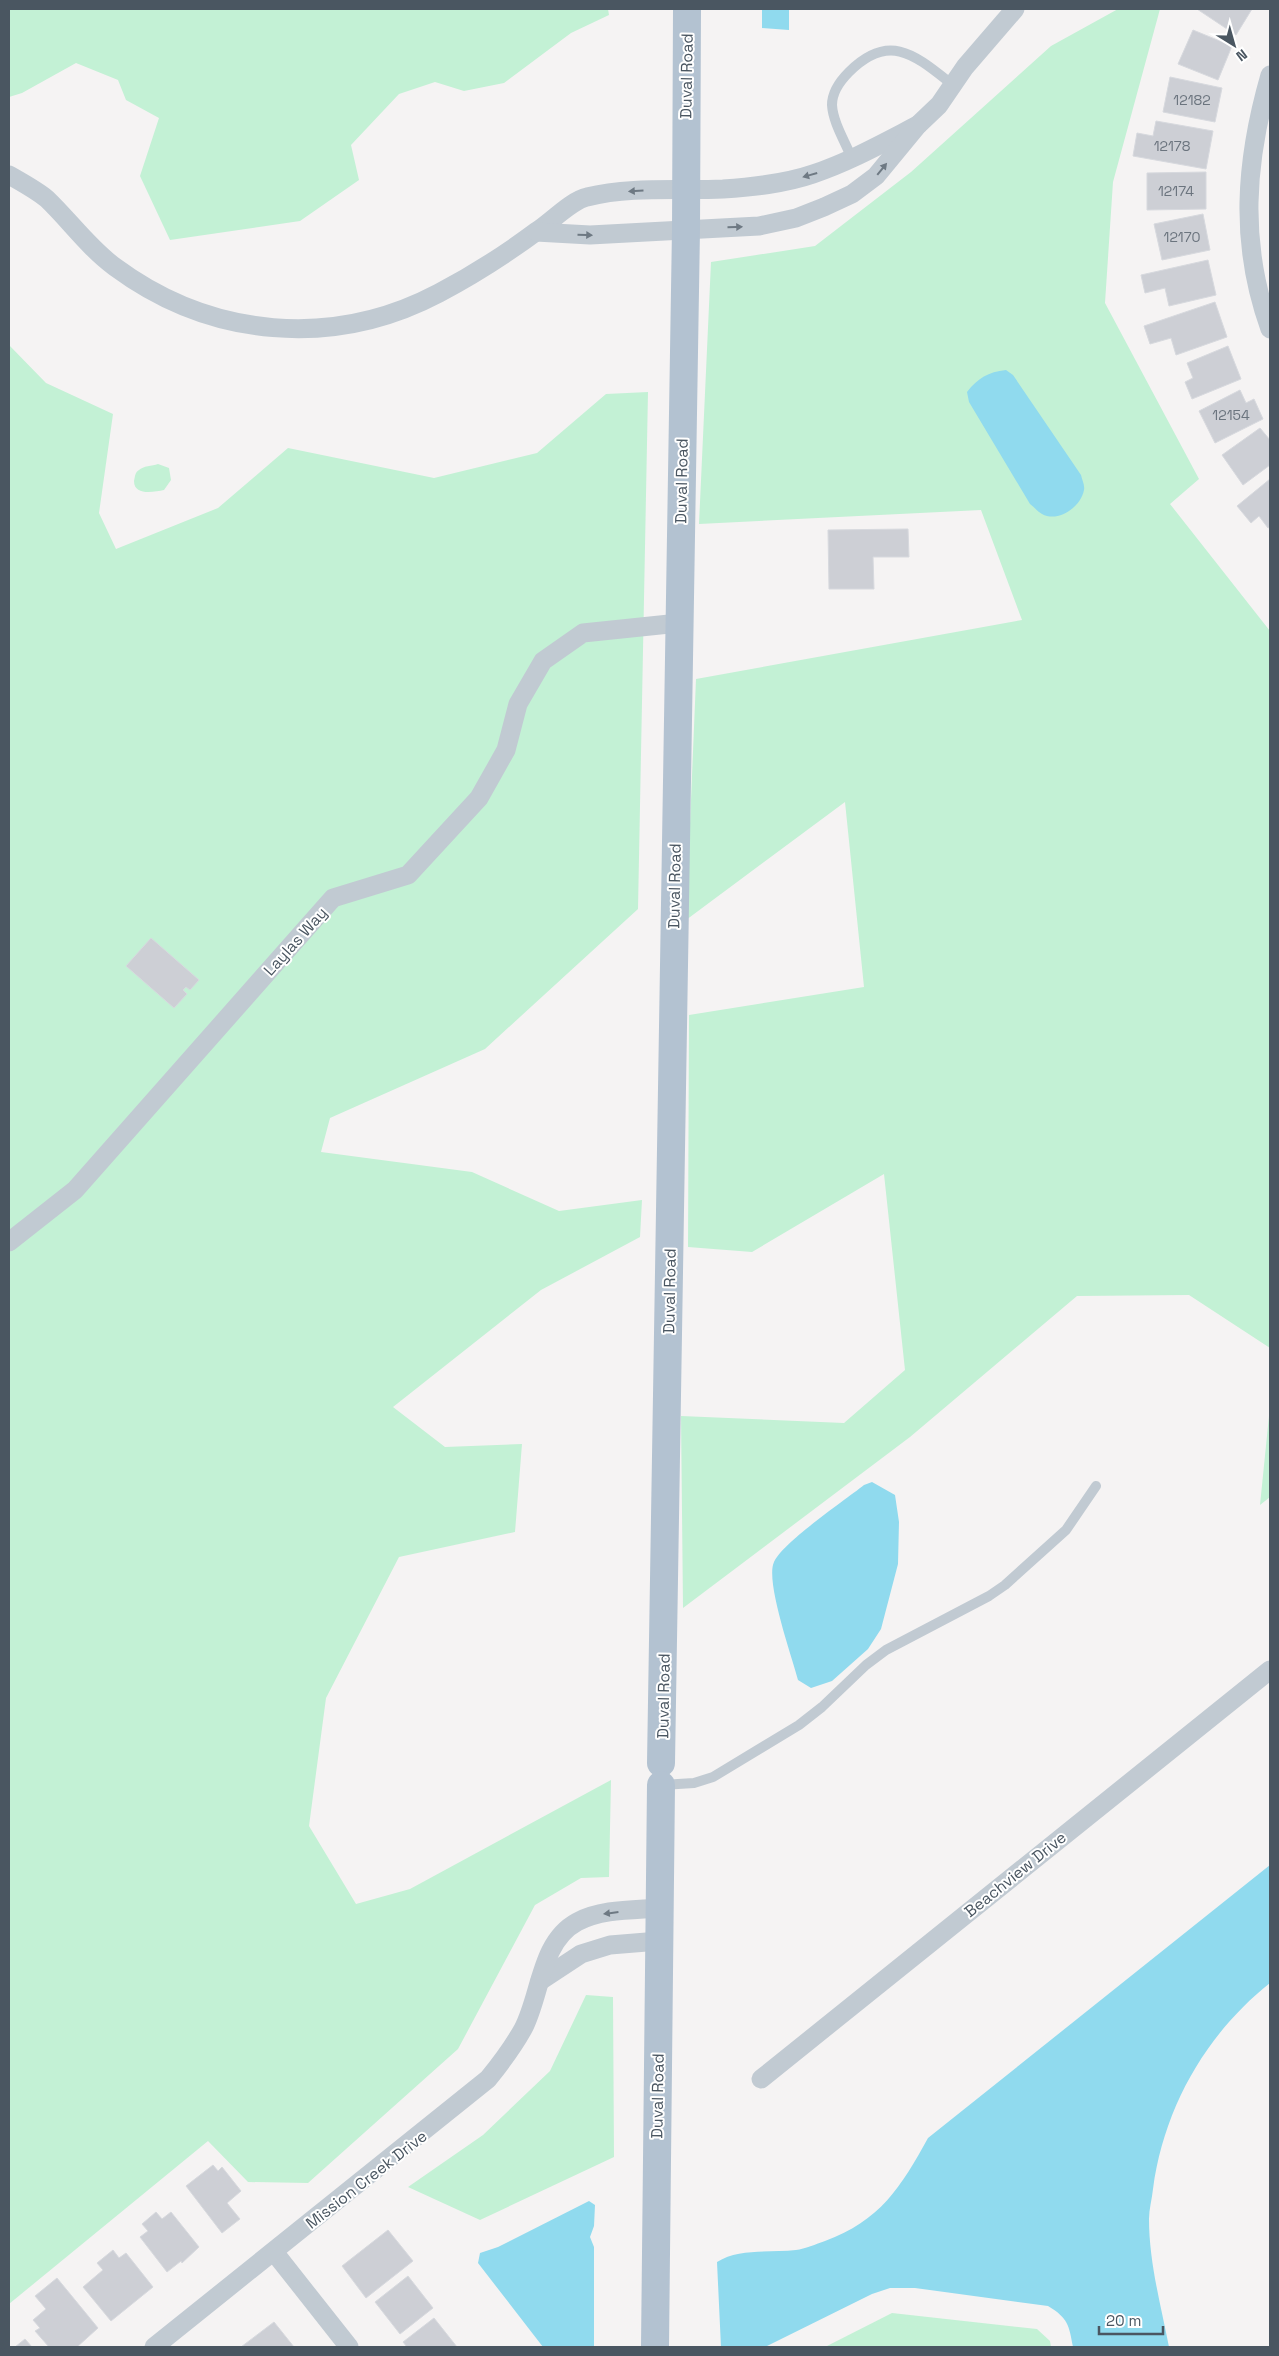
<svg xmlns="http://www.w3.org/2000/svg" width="1279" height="2356" font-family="'Space Grotesk',sans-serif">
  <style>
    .green { fill: #c3f1d5 }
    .water { fill: #90daee }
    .building { fill: #cdcfd5; stroke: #d7d9de }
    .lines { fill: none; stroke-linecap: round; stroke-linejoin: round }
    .lane { stroke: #c1cad2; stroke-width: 10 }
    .street { stroke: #c1cad2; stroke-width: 19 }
    .primary { stroke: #b3c2d1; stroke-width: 28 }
    .oneway { fill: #6e7983 }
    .labels { text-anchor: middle; stroke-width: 4; stroke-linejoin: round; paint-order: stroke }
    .number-label { font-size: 14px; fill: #6b747e }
    .street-label { font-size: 16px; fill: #4a5661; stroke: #fff }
  </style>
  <rect width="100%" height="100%" fill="#f5f3f3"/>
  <g class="green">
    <path d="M9 9H608L609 15 571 33 504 83 464 91 435 82 399 94 351 145 359 180 300 221 170 240 140 176 159 118 126 100 118 80 76 63 22 93 9 97Z"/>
    <path d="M1118 9H1160L1113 182 1105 303 1199 479 1170 504 1270 631V1348L1189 1295 1077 1296 910 1437 683 1608 681 1416 844 1423 905 1370 884 1174 752 1252 688 1247 689 1015 864 987 845 802 686 920 696 679 1022 620 981 510 699 524 711 262 815 246 911 172 1051 46Z"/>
    <path d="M9 345 46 383 113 414 99 513 116 549 218 508 288 448 434 478 537 453 606 394 648 392 638 909 485 1049 330 1118 321 1152 472 1172 559 1211 642 1200 640 1237 541 1290 393 1407 445 1447 522 1444 515 1532 399 1557 326 1698 309 1826 356 1904 410 1889 611 1780 609 1877 581 1878 535 1905 458 2049 308 2183 248 2182 208 2141 9 2304Z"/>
    <path d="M158 464 169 468 171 480 164 490C154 492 134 496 134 481 135 477 135 472 139 470 143 466 152 466 158 464Z"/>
    <path d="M1270 1406V1497L1260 1505Z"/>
    <path d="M586 1995 613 1997 614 2157 480 2220 408 2187 483 2135 550 2071Z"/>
    <path d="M892 2313 1037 2329 1050 2341 1051 2347H825Z"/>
  </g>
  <g class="water">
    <path d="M762 9H789V30L762 28Z"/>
    <path d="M1006 370 1013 375 1081 475C1082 480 1085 485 1084 490 1081 507 1058 523 1042 514 1038 512 1034 507 1030 504L969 402 967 392C978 378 988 372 1006 370Z"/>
    <path d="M872 1482 895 1495 899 1522 898 1564 881 1629 868 1649 832 1681 811 1688 798 1680C792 1657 765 1581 774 1562 783 1542 844 1501 864 1485Z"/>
    <path d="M1270 1865V1983C1206 2034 1164 2107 1153 2189 1152 2199 1149 2209 1149 2219 1149 2262 1161 2306 1169 2347H1073C1069 2325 1068 2318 1048 2306L915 2288H890L872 2294 765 2347H721L717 2262C739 2248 770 2253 796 2250 805 2249 816 2244 825 2241 880 2221 901 2187 928 2138Z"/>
    <path d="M589 2201 595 2205 594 2226 590 2237 594 2247V2347H543L478 2263 480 2253 498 2247Z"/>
  </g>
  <g class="building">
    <path d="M1197 9H1252L1236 35Z"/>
    <path d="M1193 30 1232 46 1218 80 1178 64Z"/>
    <path d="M1170 77 1222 88 1215 122 1163 112Z"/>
    <path d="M1156 121 1213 131 1206 169 1133 156 1137 133 1153 136Z"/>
    <path d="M1206 172V209L1147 210V173Z"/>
    <path d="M1203 214 1210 250 1162 260 1154 224Z"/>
    <path d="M1208 260 1216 295 1169 306 1165 288 1145 293 1141 275Z"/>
    <path d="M1215 302 1227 337 1176 355 1171 338 1150 344 1144 326Z"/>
    <path d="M1228 346 1241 379 1192 399 1185 382 1193 378 1187 363Z"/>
    <path d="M1240 390 1246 403 1254 399 1263 419 1215 443 1199 411Z"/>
    <path d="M1260 428 1270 440V465L1243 485 1222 455Z"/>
    <path d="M1270 479V527L1268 528 1259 516 1251 523 1237 506Z"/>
    <path d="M908 529 909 557H873L874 589H829L828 530Z"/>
    <path d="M151 938 199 980 190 990 186 987 183 990 187 994 174 1008 126 966Z"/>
    <path d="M213 2165 218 2171 222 2167 241 2191 227 2203 240 2219 222 2233 186 2186Z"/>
    <path d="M156 2212 162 2219 171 2212 199 2247 182 2263 181 2261 167 2272 140 2237 148 2231 142 2224Z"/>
    <path d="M388 2230 413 2261 366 2298 342 2266Z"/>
    <path d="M113 2250 119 2258 126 2253 153 2287 111 2321 83 2287 103 2270 97 2263Z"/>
    <path d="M408 2276 433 2308 400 2334 375 2302Z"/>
    <path d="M57 2278 98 2328 77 2347H49L35 2331 40 2328 33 2320 46 2309 35 2296Z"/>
    <path d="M434 2318 457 2347H407L403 2342Z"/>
    <path d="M274 2322 294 2347H241Z"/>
    <path d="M25 2339 32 2347H15Z"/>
  </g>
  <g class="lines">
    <g class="lane">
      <path d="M852 159C846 143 833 123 832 105 832 92 840 81 849 72 890 31 916 56 953 85"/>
      <path d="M662 1785 694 1783 713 1777 799 1725 822 1707 866 1665 886 1650 989 1596 1005 1585 1066 1530 1096 1486"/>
    </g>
    <g class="street">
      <path d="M1270 75C1245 162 1239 243 1270 329"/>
      <path d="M9 175C21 182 36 190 47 199 70 221 89 248 115 267 211 338 333 349 439 293 473 275 506 254 537 231 551 222 572 200 587 197 631 186 678 191 723 189 752 187 784 184 813 174 849 162 883 143 918 125"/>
      <path d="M536 232 590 235 759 226 796 218 824 207 852 194 876 176 918 125 939 105 965 67 1015 9"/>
      <path d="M9 1242 75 1190 333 898 408 875 479 798 506 750 518 704 543 661 583 633 679 623"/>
      <path d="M540 1981 581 1954 610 1945 659 1941"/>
      <path d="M761 2079 1270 1670"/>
      <path d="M274 2252 349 2347"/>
      <path d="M154 2347 488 2079C501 2063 513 2047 523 2029 541 1995 540 1942 577 1922 601 1909 633 1910 659 1908"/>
    </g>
    <g class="primary">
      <path d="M661 1763 686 229 687 9"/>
      <path d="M655 2347 661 1785"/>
    </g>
  </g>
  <defs><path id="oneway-solid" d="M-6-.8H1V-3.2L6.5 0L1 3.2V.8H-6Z" transform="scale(1.25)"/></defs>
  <g class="oneway">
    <use href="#oneway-solid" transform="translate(882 169) rotate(-51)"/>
    <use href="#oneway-solid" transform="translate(810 175) rotate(164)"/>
    <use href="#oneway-solid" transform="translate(636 191) rotate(177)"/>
    <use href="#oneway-solid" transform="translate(735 227) rotate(-2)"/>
    <use href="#oneway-solid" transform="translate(585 235) rotate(2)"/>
    <use href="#oneway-solid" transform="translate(611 1913) rotate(173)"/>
  </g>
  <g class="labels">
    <g class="number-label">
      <text x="1192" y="105">12182</text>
      <text x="1172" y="151">12178</text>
      <text x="1176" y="196">12174</text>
      <text x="1182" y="242">12170</text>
      <text x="1231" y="420">12154</text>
    </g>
    <g class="street-label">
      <text transform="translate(686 76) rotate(-89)" y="6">Duval Road</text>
      <text transform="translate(681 481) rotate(-89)" y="6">Duval Road</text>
      <text transform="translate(674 886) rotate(-89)" y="6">Duval Road</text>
      <text transform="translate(295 941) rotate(-48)" y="6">Laylas Way</text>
      <text transform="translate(669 1291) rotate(-89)" y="6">Duval Road</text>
      <text transform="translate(663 1696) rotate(-89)" y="6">Duval Road</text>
      <text transform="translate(1015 1874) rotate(-39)" y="6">Beachview Drive</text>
      <text transform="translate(657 2096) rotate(-89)" y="6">Duval Road</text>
      <text transform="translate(366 2179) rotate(-38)" y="6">Mission Creek Drive</text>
    </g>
  </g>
  <rect width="1279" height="2356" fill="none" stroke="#4a5661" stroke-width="20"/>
  <g transform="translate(1234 45) rotate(143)" stroke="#ffffff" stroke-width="4" paint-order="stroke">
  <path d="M0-4L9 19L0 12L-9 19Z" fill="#4a5661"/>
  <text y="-8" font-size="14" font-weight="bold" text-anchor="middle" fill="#4a5661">N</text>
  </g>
  <path d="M1099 2326v8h64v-8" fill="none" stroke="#4a5661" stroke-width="2.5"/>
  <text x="1106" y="2326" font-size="15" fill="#4a5661" stroke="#ffffff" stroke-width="4" paint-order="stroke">20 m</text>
</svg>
